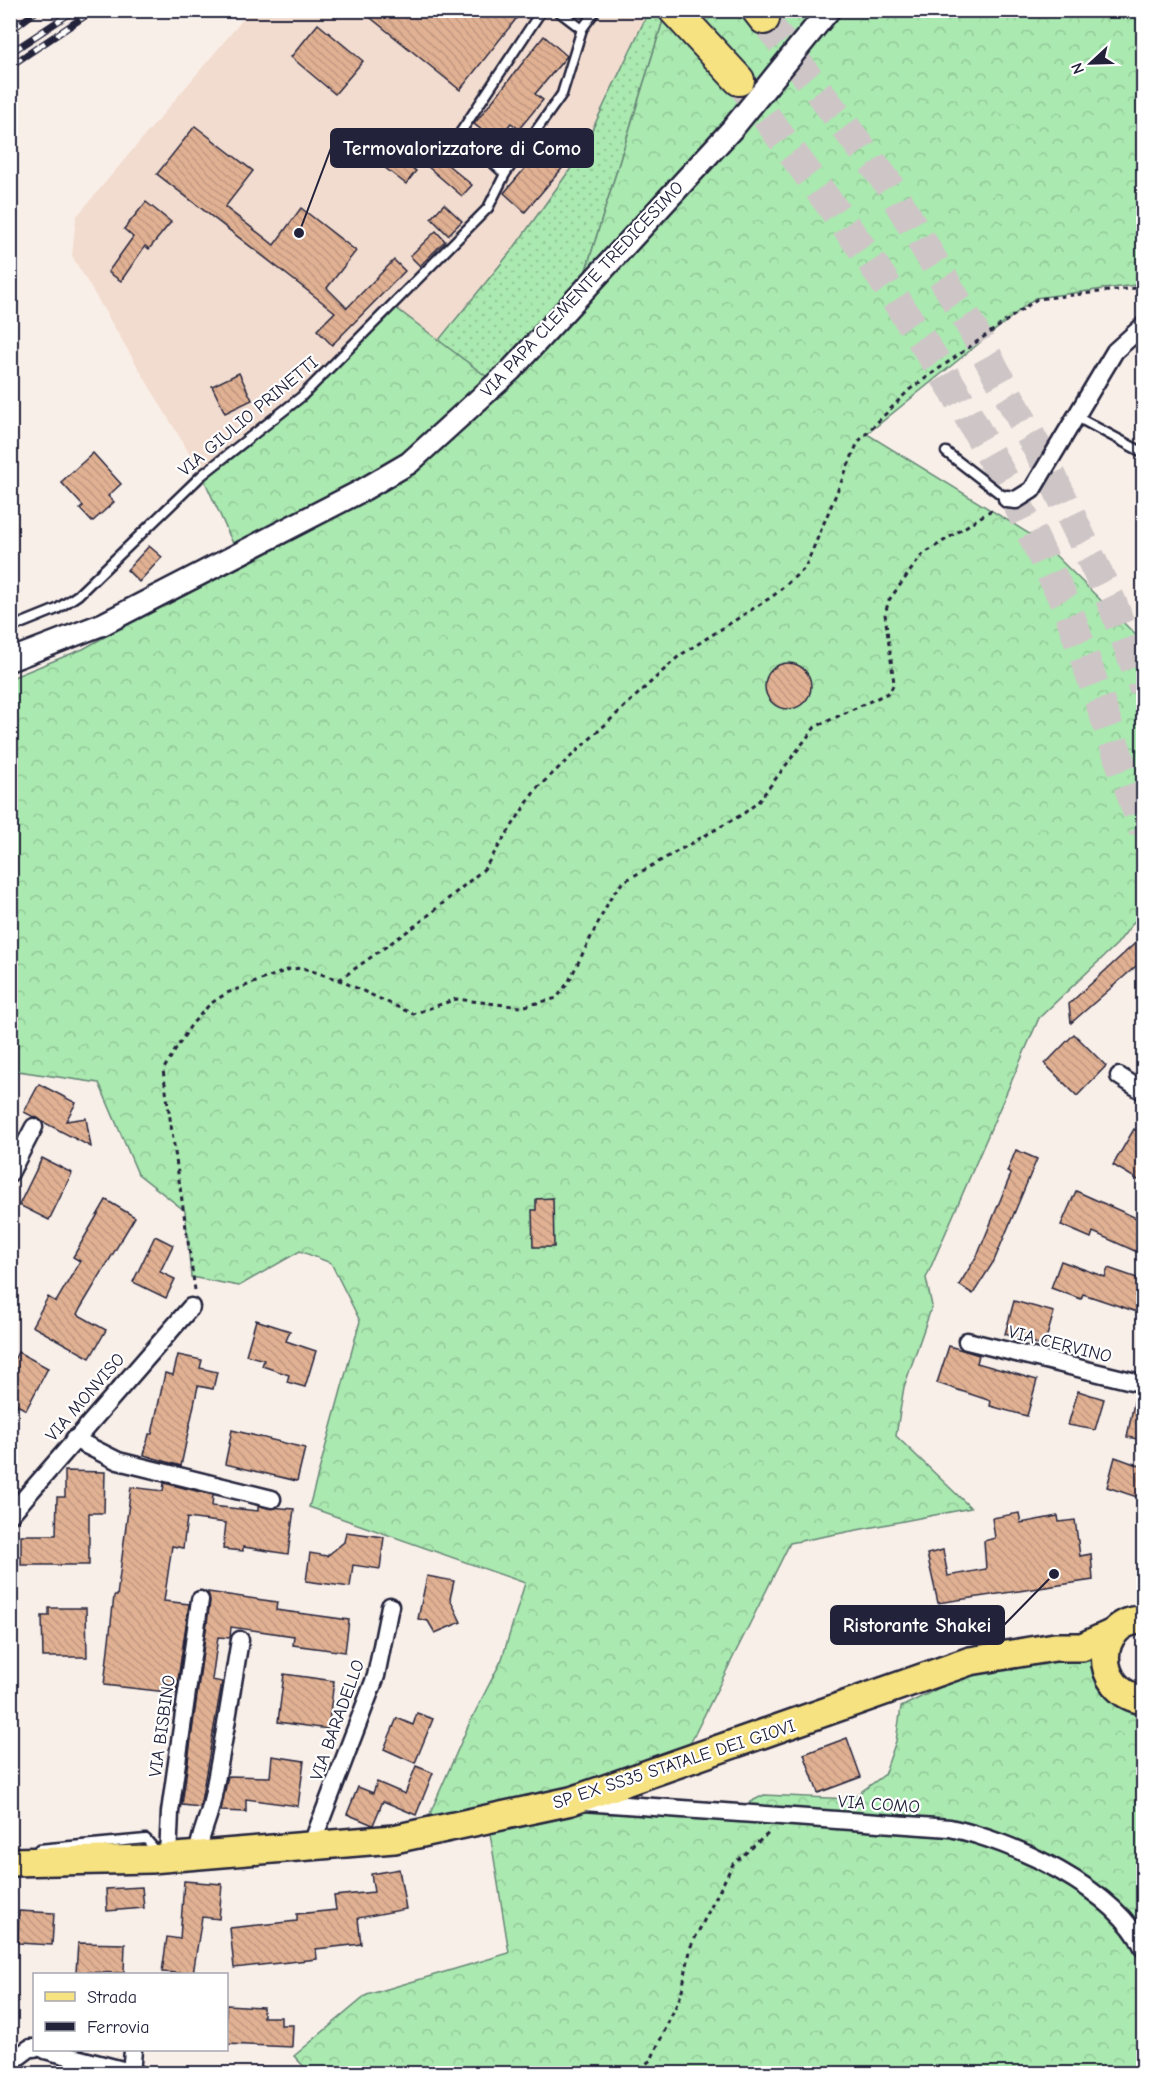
<svg xmlns="http://www.w3.org/2000/svg" width="1154" height="2084" font-family="'Comic Neue',sans-serif">
  <style>
    .built { fill: #f2dccf }
    .grass { fill: url(#grass-dots); stroke: #668676; stroke-width: 1.5 }
    .forest { fill: url(#forest-crowns); stroke: #668676; stroke-width: 1.5 }
    .building { fill: url(#building-back-hatch); stroke: #22223b; stroke-width: 1.5 }
    .lines { fill: none; stroke-linecap: round; stroke-linejoin: round }
    .motorway-tunnel { stroke: #cec6c6; stroke-width: 30; stroke-dasharray: 30 15; stroke-linecap: butt }
    .service-casing { stroke: #22223b; stroke-width: 13 }
    .minor-casing { stroke: #22223b; stroke-width: 21 }
    .tertiary-casing { stroke: #22223b; stroke-width: 26 }
    .primary-casing { stroke: #22223b; stroke-width: 32 }
    .motorway-casing { stroke: #22223b; stroke-width: 34 }
    .path { stroke: #22223b; stroke-width: 3; stroke-dasharray: 4.5 4.5; stroke-linecap: butt }
    .service { stroke: #fff; stroke-width: 8 }
    .minor { stroke: #fff; stroke-width: 16 }
    .tertiary { stroke: #fff; stroke-width: 21 }
    .primary { stroke: #f6e281; stroke-width: 27 }
    .motorway { stroke: #f6e281; stroke-width: 30 }
    .rail-casing { stroke: #22223b; stroke-width: 7 }
    .rail { stroke: #fff; stroke-width: 4.5; stroke-dasharray: 14; stroke-linecap: butt }
    .labels { text-anchor: middle; stroke-width: 4.5; stroke-linejoin: round; paint-order: stroke }
    .street-label { font-size: 18px; fill: #22223b; stroke: #fff }
    .leader { fill: none; stroke: #22223b; stroke-width: 2 }
    .callout-dot { fill: #22223b; stroke: #fff; stroke-width: 2 }
    .callout { fill: #22223b; stroke: #22223b; stroke-width: 2 }
    .callout-label { font-size: 20px; text-anchor: middle; font-weight: bold; fill: #fff }
  </style>
  <defs>
    <pattern id="grass-dots" width="8" height="8" patternUnits="userSpaceOnUse" patternTransform="scale(1.5)"><rect width="8" height="8" fill="#aae9b0"/><path d="M2 2h.1M6 6h.1" fill="none" stroke="#92c898" stroke-width="1.8" stroke-linecap="round"/></pattern>
    <pattern id="forest-crowns" width="20" height="18" patternUnits="userSpaceOnUse" patternTransform="scale(1.5)"><rect width="20" height="18" fill="#aae9b0"/><path d="M2 6a3 3 0 1 1 6 0M12 15a3 3 0 1 1 6 0" fill="none" stroke="#92c898"/></pattern>
    <pattern id="building-back-hatch" width="6" height="6" patternUnits="userSpaceOnUse" patternTransform="scale(1.5)"><rect width="6" height="6" fill="#e1b193"/><path d="M-1 5l2 2M0 0l6 6M5-1l2 2" fill="none" stroke="#c19880"/></pattern>
  </defs>
  <rect width="100%" height="100%" fill="#f9efe9"/>
  <filter id="ink" filterUnits="userSpaceOnUse"><feTurbulence type="fractalNoise" baseFrequency=".0167" numOctaves="2"/><feDisplacementMap in="SourceGraphic" scale="12" xChannelSelector="R" yChannelSelector="G"/><feConvolveMatrix kernelMatrix="1 2 1 2 8 2 1 2 1" color-interpolation-filters="sRGB"/></filter>
  <g filter="url(#ink)">
    <path class="built" d="M250 11H649L579 157 513 249 438 341 391 306 301 397 202 475 72 256 76 217Z"/>
    <path class="grass" d="M649 11H666L583 280 495 383 438 341 513 249 579 157Z"/>
    <path class="forest" d="M666 11H1143V284L1035 298 867 434 1041 541 1143 642V910L1117 944 1039 1018 926 1278 932 1306 904 1387 896 1436 971 1508 790 1543 681 1762 589 1794 730 1812 764 1795 851 1799 884 1775 896 1741 901 1707 939 1688 1004 1664 1089 1658 1101 1678 1143 1710V2073H310L294 2056 367 1995 509 1953 489 1827 425 1825 469 1724 502 1659 525 1583 309 1507 360 1321 331 1263 300 1251 239 1286 191 1277 185 1211 138 1174 99 1083 11 1070V678L83 649 241 561 202 475 301 397 392 305 495 383 583 280Z"/>
    <g class="building">
      <path d="M361 10H523L460 90Z"/>
      <path d="M318 24 363 61 335 94 291 57Z"/>
      <path d="M544 36 567 56 535 94 543 100 519 129 511 123 496 141 474 124Z"/>
      <path d="M195 126 253 171 225 207 274 245 301 208 356 251 327 288 347 308 394 260 405 271 332 345 317 330 335 312 157 174Z"/>
      <path d="M363 130 416 171 406 184 353 143Z"/>
      <path d="M554 134 576 152 525 212 504 193Z"/>
      <path d="M436 155 472 185 462 196 427 166Z"/>
      <path d="M146 202 171 222 149 249 145 246 121 281 108 272 133 237 124 229Z"/>
      <path d="M444 204 462 221 448 235 431 218Z"/>
      <path d="M436 231 445 241 420 266 410 256Z"/>
      <path d="M239 373 252 400 225 413 212 386Z"/>
      <path d="M93 453 121 484 108 496 114 502 92 522 80 509 83 506 61 482Z"/>
      <path d="M149 546 162 557 139 582 127 570Z"/>
      <circle cx="788" cy="686" r="23"/>
      <path d="M1143 936V960L1071 1023 1069 1004Z"/>
      <path d="M1074 1034 1106 1066 1077 1096 1045 1064Z"/>
      <path d="M39 1084 76 1103 66 1121 86 1118 91 1147 24 1112Z"/>
      <path d="M1134 1129 1143 1134V1183L1113 1165Z"/>
      <path d="M1016 1150 1037 1159 994 1261 973 1294 959 1285 978 1254 1011 1174 1007 1172Z"/>
      <path d="M42 1158 72 1173 49 1220 19 1205Z"/>
      <path d="M1076 1191 1143 1221V1236L1137 1252 1093 1232 1091 1238 1061 1225Z"/>
      <path d="M553 1198 554 1247H533L532 1210H536V1199Z"/>
      <path d="M106 1200 135 1217 77 1314 106 1330 90 1358 32 1326 48 1297 56 1302 80 1261 73 1257Z"/>
      <path d="M155 1236 173 1245 160 1272 175 1279 166 1298 133 1282Z"/>
      <path d="M1061 1261 1105 1277 1108 1268 1143 1280V1314L1083 1294 1081 1299 1051 1288Z"/>
      <path d="M1014 1301 1054 1312 1044 1346 1005 1334Z"/>
      <path d="M256 1320 290 1331 286 1341 316 1351 305 1387 287 1382 289 1375 262 1366 264 1360 246 1355Z"/>
      <path d="M949 1346 979 1355 977 1363 1037 1380 1027 1416 990 1406 991 1401 937 1383Z"/>
      <path d="M18 1352 48 1368 26 1410 10 1401V1368Z"/>
      <path d="M178 1355 202 1360 200 1368 217 1372 213 1389 198 1386 181 1466 144 1455 149 1434H152L165 1373 173 1375Z"/>
      <path d="M1078 1391 1104 1399 1095 1430 1068 1425Z"/>
      <path d="M1136 1393 1143 1394V1440L1127 1437Z"/>
      <path d="M232 1430 305 1448 297 1481 225 1464Z"/>
      <path d="M1115 1457 1143 1467V1499L1107 1487Z"/>
      <path d="M65 1471 105 1472 104 1513H89V1565H21V1535H56L57 1497H65Z"/>
      <path d="M164 1483 213 1495 212 1506 258 1511V1506L294 1509 288 1554 243 1547V1551L223 1549 226 1523 187 1518 183 1548 172 1546 164 1601 189 1604 176 1693 104 1685 114 1596H117L131 1487 163 1491Z"/>
      <path d="M1019 1513 1021 1523 1058 1516 1059 1522 1075 1520 1080 1556 1091 1554 1093 1580 938 1603 927 1554 943 1550 948 1576 986 1569 984 1541 995 1538 992 1518Z"/>
      <path d="M346 1532 384 1537 380 1569 353 1565 350 1587 306 1581 310 1553 327 1556 344 1542Z"/>
      <path d="M427 1576 454 1581 450 1599 461 1622 435 1633 428 1621 418 1619Z"/>
      <path d="M208 1592 277 1602 276 1610 349 1620 345 1652 293 1645 294 1636 231 1627 230 1638 218 1637 212 1680 222 1682 200 1807 182 1805 210 1601Z"/>
      <path d="M49 1608H86L87 1657H43L42 1616H49Z"/>
      <path d="M284 1674 334 1681 328 1729 278 1722Z"/>
      <path d="M417 1713 433 1719 415 1763 384 1749 397 1718 413 1725Z"/>
      <path d="M847 1738 861 1777 818 1793 804 1754Z"/>
      <path d="M272 1756 304 1761 298 1806 246 1799V1812L221 1811 228 1776 270 1777Z"/>
      <path d="M416 1766 433 1773 416 1815 383 1801 373 1825 347 1814 358 1787 373 1793 377 1782 405 1794Z"/>
      <path d="M399 1869 406 1909 358 1918 361 1944 316 1949 317 1959 234 1968 230 1928 297 1921V1914L336 1910 334 1896 374 1892 371 1874Z"/>
      <path d="M184 1881 222 1884 219 1919 202 1917 193 1974 162 1972 167 1937 180 1939Z"/>
      <path d="M142 1887 144 1908 107 1911 106 1889Z"/>
      <path d="M19 1911 54 1913 52 1945 18 1943Z"/>
      <path d="M78 1943 125 1944 124 1973 76 1972Z"/>
      <path d="M226 2005 263 2007V2017H281V2025H293L292 2047 226 2044Z"/>
    </g>
    <g class="lines">
      <g class="motorway-tunnel">
        <path d="M764 19 887 182 967 319 1048 468 1113 605 1144 689"/>
        <path d="M739 80 867 255 954 390 1017 503 1068 609 1144 831"/>
      </g>
      <g class="service-casing">
        <g id="service">
          <path d="M582 29 596 10"/>
          <path d="M505 174 460 133 542 10"/>
          <path d="M1075 416 1144 453"/>
          <path d="M946 452 1007 499"/>
          <path d="M10 628 57 609 78 595 202 475 301 397 488 208 505 174 562 94 582 29 557 10"/>
          <path d="M39 1849 146 1839 158 1853"/>
        </g>
      </g>
      <g class="minor-casing">
        <g id="minor">
          <path d="M1007 499 1016 500 1032 490 1115 351 1144 325"/>
          <path d="M1119 1076 1144 1092"/>
          <path d="M10 1173 34 1127"/>
          <path d="M967 1341 1144 1384"/>
          <path d="M74 1439 118 1461 272 1499"/>
          <path d="M10 1515 191 1307"/>
          <path d="M583 1802 950 1828C1012 1841 1115 1888 1144 1949"/>
          <path d="M311 1846 376 1676 390 1606"/>
          <path d="M198 1855C198 1838 209 1819 212 1801 223 1748 231 1693 240 1640"/>
          <path d="M168 1857 170 1812 200 1600"/>
          <path d="M45 2050 138 2074"/>
          <path d="M10 2063 30 2048H34"/>
          <path d="M131 2074 133 2050"/>
        </g>
      </g>
      <g class="tertiary-casing">
        <path id="tertiary" d="M10 660 103 624 361 491 409 463 511 370 733 128 829 10"/>
      </g>
      <g class="primary-casing">
        <g id="primary">
          <path d="M1144 1620C1094 1619 1091 1692 1144 1700"/>
          <path d="M10 1862 151 1859 394 1839 571 1801 970 1661 1055 1647H1082L1115 1632"/>
        </g>
      </g>
      <g class="motorway-casing">
        <g id="motorway">
          <path d="M674 10 739 80"/>
          <path d="M757 10 764 19"/>
        </g>
      </g>
      <g class="path">
        <path d="M339 980 419 923 484 869 536 789 679 656 773 596 805 568 858 442 909 390 1037 299 1144 287"/>
        <path d="M195 1290 163 1070 191 1025 210 1004 227 993 290 969 303 968 339 980 413 1014 456 999 521 1007 557 998 569 981 612 895 623 882 743 814 758 802 815 727 890 692 894 683 885 614 889 600 922 555 993 509"/>
        <path d="M632 2074 651 2060 681 1995 691 1946 733 1864 770 1832"/>
      </g>
      <use href="#service" class="service"/>
      <use href="#minor" class="minor"/>
      <use href="#tertiary" class="tertiary"/>
      <use href="#primary" class="primary"/>
      <use href="#motorway" class="motorway"/>
      <g class="rail-casing">
        <g id="rail">
          <path d="M10 31 38 10"/>
          <path d="M10 53 75 10"/>
          <path d="M10 66 94 10"/>
        </g>
      </g>
      <use href="#rail" class="rail"/>
    </g>
  </g>
  <g class="labels">
    <g class="street-label">
      <text transform="translate(582 289) rotate(-47)" y="6">VIA PAPA CLEMENTE TREDICESIMO</text>
      <text transform="translate(248 416) rotate(-40)" y="6">VIA GIULIO PRINETTI</text>
      <text transform="translate(1060 1344) rotate(14)" y="6">VIA CERVINO</text>
      <text transform="translate(85 1397) rotate(-49)" y="6">VIA MONVISO</text>
      <text transform="translate(337 1720) rotate(-70)" y="6">VIA BARADELLO</text>
      <text transform="translate(162 1726) rotate(-82)" y="6">VIA BISBINO</text>
      <text transform="translate(674 1764) rotate(-18)" y="6">SP EX SS35 STATALE DEI GIOVI</text>
      <text transform="translate(879 1804) rotate(4)" y="6">VIA COMO</text>
    </g>
  </g>
  <path class="leader" d="M299 233L331 148M1054 1574L1004 1625"/>
  <g class="callout-dot">
    <circle cx="299" cy="233" r="6"/>
    <circle cx="1054" cy="1574" r="6"/>
  </g>
  <g class="callout">
    <rect x="331" y="129" width="262" height="38" rx="6"/>
    <rect x="831" y="1606" width="173" height="38" rx="6"/>
  </g>
  <g class="callout-label">
    <text x="462" y="155">Termovalorizzatore di Como</text>
    <text x="917" y="1632">Ristorante Shakei</text>
  </g>
  <rect width="1154" height="2084" fill="none" stroke="#fff" stroke-width="36"/>
  <rect x="18" y="18" width="1118" height="2048" fill="none" stroke="#22223b" stroke-width="2" filter="url(#ink)"/>
  <rect x="33" y="1973" width="195" height="78" fill="#ffffff" stroke="#a7a7b1" stroke-width="1.5"/>
  <rect x="45" y="1992" width="30" height="9" fill="#f6e281" stroke="#a7a7b1" stroke-width="1.5"/>
  <text x="87" y="2003" font-size="18" fill="#22223b">Strada</text>
  <rect x="45" y="2022" width="30" height="9" fill="#22223b" stroke="#a7a7b1" stroke-width="1.5"/>
  <text x="87" y="2033" font-size="18" fill="#22223b">Ferrovia</text>
  <g transform="translate(1091 63) rotate(248)" stroke="#ffffff" stroke-width="4.5" paint-order="stroke">
  <path d="M0-4.5L10 22L0 15L-10 22Z" fill="#22223b"/>
  <text y="-9" font-size="16" font-weight="bold" text-anchor="middle" fill="#22223b">N</text>
  </g>
</svg>
